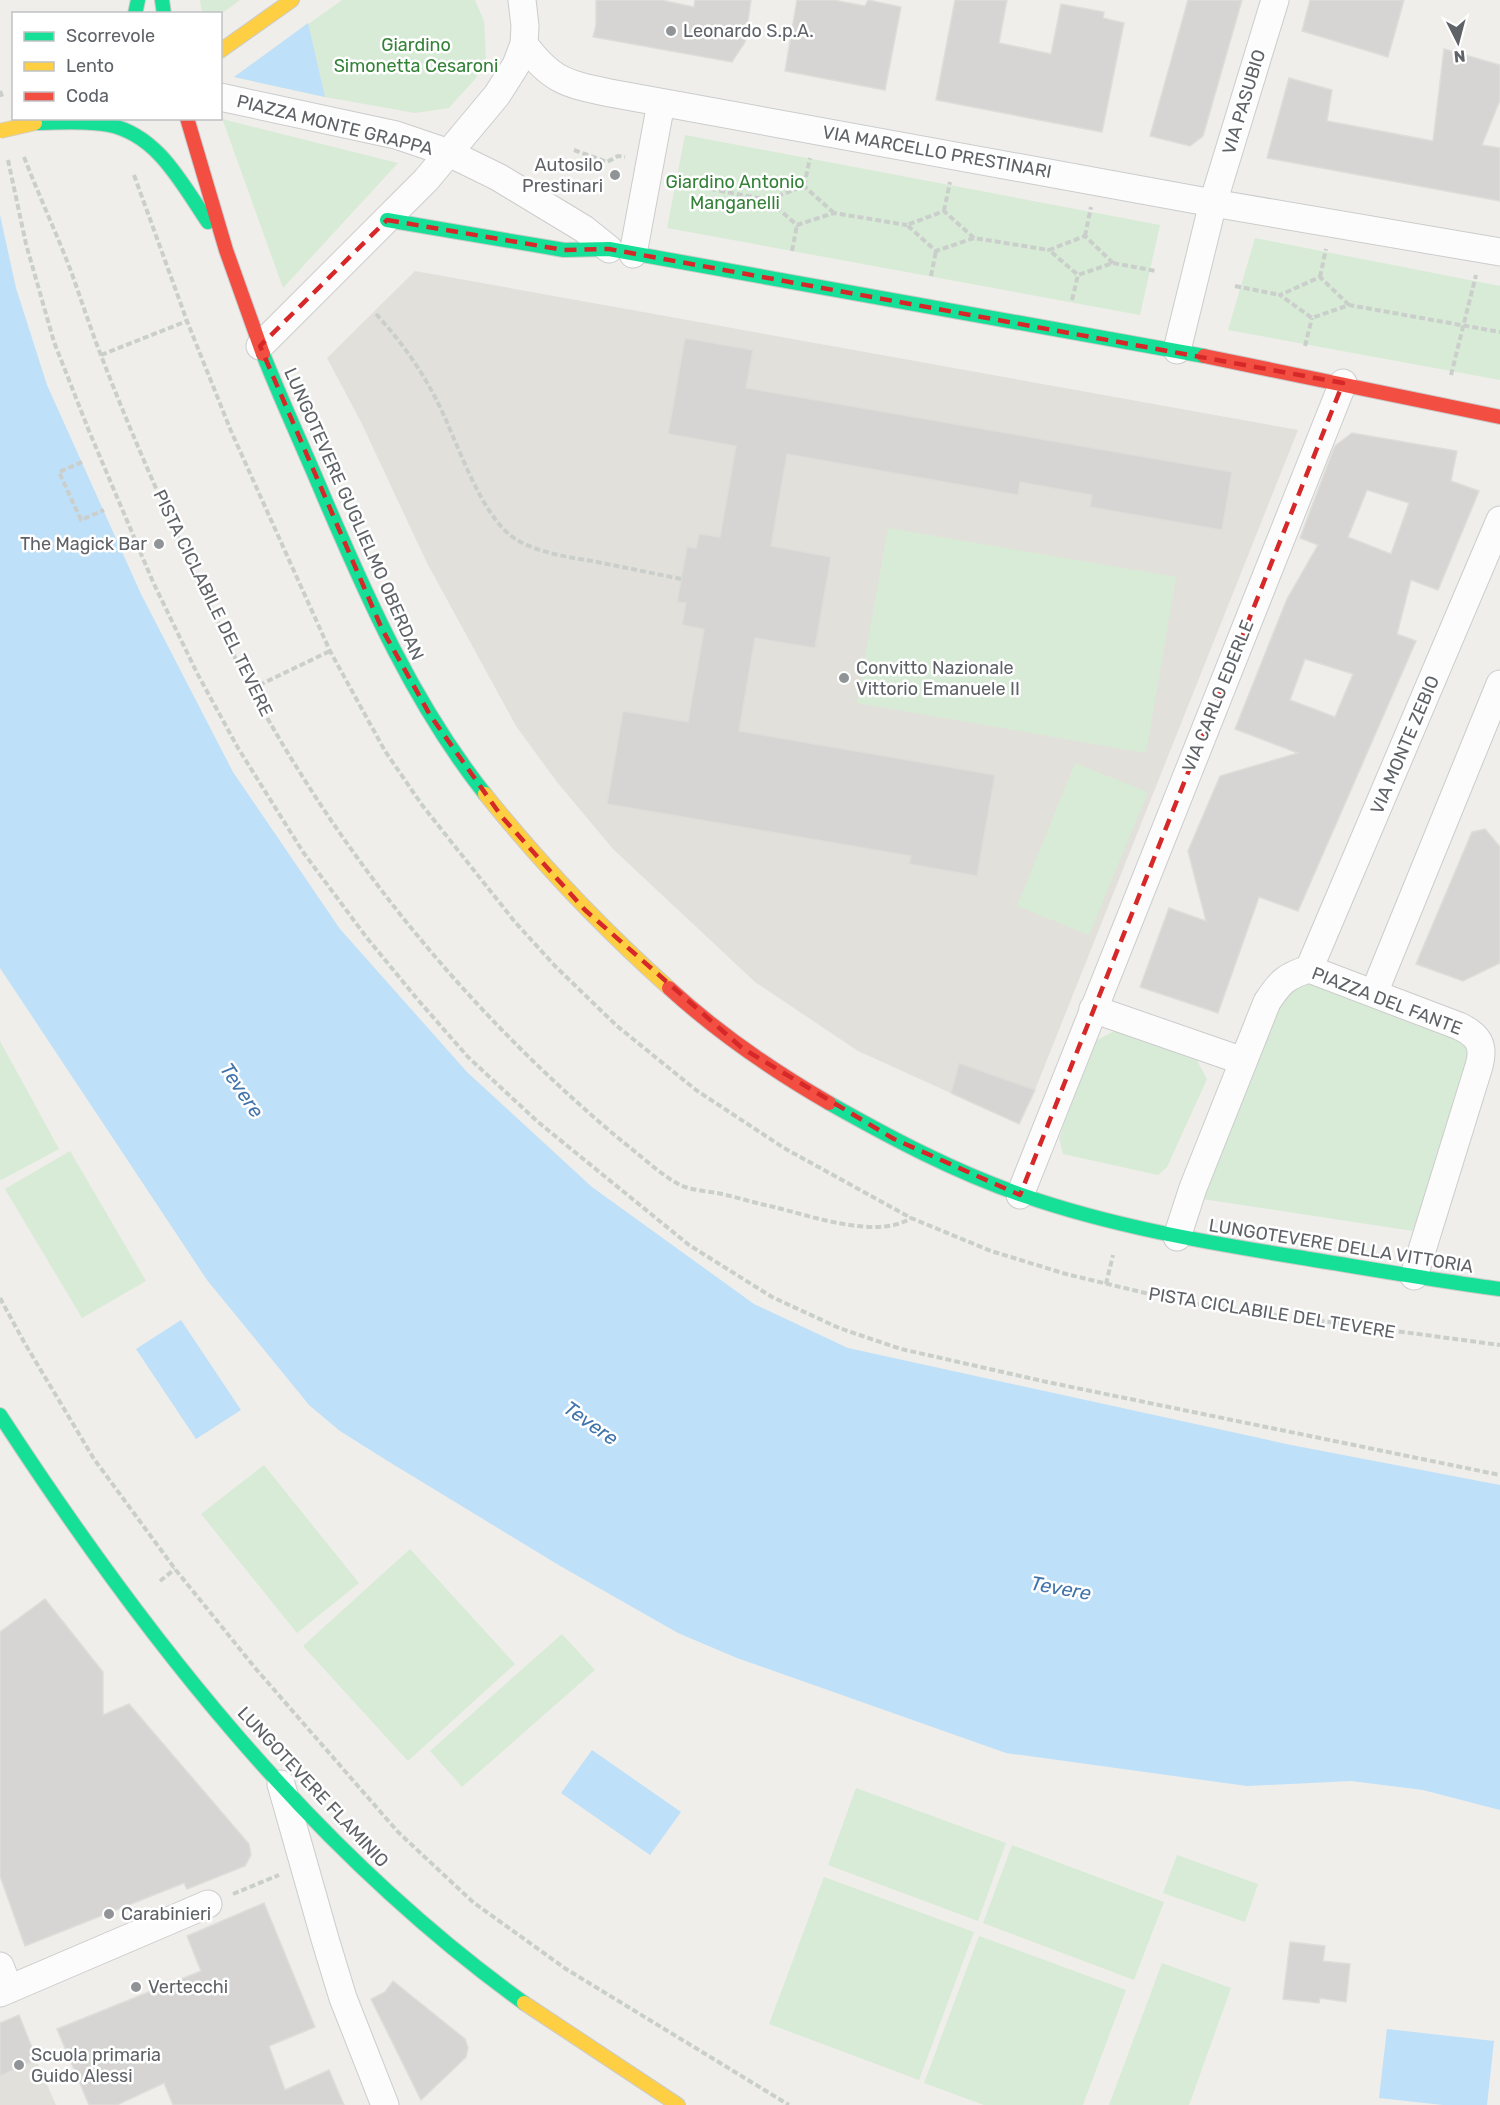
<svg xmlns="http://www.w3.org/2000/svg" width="1500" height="2105" font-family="Rubik,sans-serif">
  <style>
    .education { fill: #e2e0da }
    .green { fill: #d8ebd6 }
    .water { fill: #bfe0f9 }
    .building { fill: #d6d5d3; stroke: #deddd9; stroke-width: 1.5; fill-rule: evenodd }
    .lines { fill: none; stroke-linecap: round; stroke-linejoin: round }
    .street-casing { stroke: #cbcccc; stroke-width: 29 }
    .fast-casing { stroke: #cacacb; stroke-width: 16 }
    .slow-casing { stroke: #cacacb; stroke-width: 16 }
    .jam-casing { stroke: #cacacb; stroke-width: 16 }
    .path { stroke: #cacfcc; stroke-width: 4; stroke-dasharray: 6 3; stroke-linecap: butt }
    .street { stroke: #fdfcfc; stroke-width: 27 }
    .fast { stroke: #16e098; stroke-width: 14 }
    .slow { stroke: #ffcf43; stroke-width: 14 }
    .jam { stroke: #f24e42; stroke-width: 14 }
    .slow-bridge-casing { stroke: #d7ceb8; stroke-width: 16; stroke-linecap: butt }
    .slow-bridge { stroke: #ffcf43; stroke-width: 14 }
    .marked { fill: none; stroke: #d62828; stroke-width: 4.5; stroke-dasharray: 12 8; stroke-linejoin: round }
    .poi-dot { fill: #919496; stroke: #fff; stroke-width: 2 }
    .labels { text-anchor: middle; stroke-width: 5; stroke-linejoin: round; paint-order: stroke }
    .poi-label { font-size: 18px; fill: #5f6368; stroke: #fff; text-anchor: start }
    .park-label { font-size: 18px; fill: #348238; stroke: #fff }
    .street-label { font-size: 18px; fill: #5f6368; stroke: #fff }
    .water-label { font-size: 20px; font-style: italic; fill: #4174aa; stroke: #fff }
  </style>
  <rect width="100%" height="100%" fill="#efeeea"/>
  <g class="education">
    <path d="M415 271 1298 430 1035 1090 1019 1124 858 1051 755 982 613 849 557 782 516 726 427 563 361 422 327 358Z"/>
    <path d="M19 2015 40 2069 56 2105H0V2023Z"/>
  </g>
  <g class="green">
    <path d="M200 0H240L221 14 202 13Z"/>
    <path d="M342 0H475L484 21 486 59 476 78 449 108 415 113 325 97 234 77Z"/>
    <path d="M222 118 226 120 398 163 283 288Z"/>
    <path d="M685 135 1160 225 1140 315 667 228Z"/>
    <path d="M1255 238 1500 286V380L1228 330Z"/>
    <path d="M888 528 1176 577 1146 753 857 703Z"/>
    <path d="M1075 763 1148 792 1089 935 1017 906Z"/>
    <path d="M1310 977 1468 1039 1475 1056 1413 1231 1202 1199 1285 991Z"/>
    <path d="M1114 1031 1195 1057 1207 1079 1167 1167 1158 1175 1063 1154 1059 1138 1094 1042Z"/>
    <path d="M0 1041 59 1149 1 1180 0 1178Z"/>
    <path d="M70 1151 146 1281 82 1318 5 1189Z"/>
    <path d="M264 1465 359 1583 297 1633 201 1514Z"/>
    <path d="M410 1549 515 1664 408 1761 303 1646Z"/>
    <path d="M562 1634 595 1670 462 1787 430 1751Z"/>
    <path d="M856 1788 1006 1843 978 1921 828 1865Z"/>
    <path d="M1012 1845 1164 1902 1134 1980 983 1923Z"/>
    <path d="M1177 1855 1258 1884 1245 1922 1163 1893Z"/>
    <path d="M824 1877 974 1932 919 2080 769 2024Z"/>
    <path d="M979 1936 1126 1990 1083 2105H984L924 2083Z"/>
    <path d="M1162 1963 1231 1988 1189 2105H1109Z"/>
  </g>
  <g class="water">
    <path d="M308 23 325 97 234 77Z"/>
    <path d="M0 215 16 288 47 385 141 594 233 772 340 929 467 1072 592 1187 754 1304 848 1348 1291 1445 1500 1485V1810L1423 1790 1351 1781 1247 1786 1006 1753 737 1658 678 1633 562 1567 386 1460 340 1431 309 1405 207 1280 0 968Z"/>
    <path d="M181 1320 241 1410 196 1439 136 1349Z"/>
    <path d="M592 1750 681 1812 650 1855 561 1793Z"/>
    <path d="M1387 2029 1494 2041 1487 2105H1443L1379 2098Z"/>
  </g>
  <g class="building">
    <path d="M596 0H661L694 7 695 0H751L745 42 732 62 593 37 596 25Z"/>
    <path d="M797 0H833L865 6 868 0 901 7 885 90 785 71Z"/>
    <path d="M955 0H1007L999 43 1051 54 1061 4 1104 12 1103 18 1124 23 1102 132 936 100Z"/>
    <path d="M1188 0H1242L1203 136 1190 146 1150 136Z"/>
    <path d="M1310 0H1404L1388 57 1302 31Z"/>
    <path d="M1444 49 1500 65V100L1482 145 1500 148V201L1267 158 1289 78 1332 90 1327 121 1433 141Z"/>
    <path d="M685 338 753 350 746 388 1232 472 1222 530 1090 507 1092 495 1020 482 1018 495 787 454 771 546 831 557 815 648 755 638 739 731 995 775 977 876 909 864 911 856 607 804 623 711 688 722 704 629 682 625 686 603 677 602 687 547 696 548 699 534 720 537 736 446 668 434Z"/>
    <path d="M1352 433 1457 451 1451 481 1479 491 1438 590 1411 580 1397 634 1416 641 1298 911 1259 897 1218 1013 1140 987 1169 908 1206 921 1188 851 1220 776 1298 753 1235 729 1287 599 1318 545 1300 538 1332 453 1335 446ZM1367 490 1409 503 1391 554 1348 537ZM1305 659 1353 674 1335 717 1290 700Z"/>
    <path d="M1485 829 1500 847V963L1463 981 1416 964 1472 832Z"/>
    <path d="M959 1063 1035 1090 1019 1124 951 1093Z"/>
    <path d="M45 1599 103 1672V1715L129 1704 249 1844 251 1855 245 1866 187 1889 184 1883 25 1946 0 1876V1632Z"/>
    <path d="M264 1903 315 2027 269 2046 285 2090 329 2070 344 2105H173L164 2083 117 2105H89L57 2029 201 1971 187 1936Z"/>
    <path d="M1290 1942 1325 1946 1323 1961 1350 1964 1346 2002 1320 1998 1319 2003 1283 1999Z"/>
    <path d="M393 1981 465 2039 468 2048 466 2057 421 2100 371 1999 385 1992Z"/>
    <path d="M19 2015 37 2060 0 2076V2023Z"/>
  </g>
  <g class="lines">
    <g class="street-casing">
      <g id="street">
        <path d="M524 44C551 81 567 84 610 93L1213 203 1500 252"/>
        <path d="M220 97 396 135 449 153 498 177 584 229 609 249"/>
        <path d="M633 254 661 103"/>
        <path d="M260 346 426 180 497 95 516 65 524 44 525 26 522 0"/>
        <path d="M1177 350 1213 203 1275 0"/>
        <path d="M1309 969 1500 520"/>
        <path d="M1374 993 1500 684"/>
        <path d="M1093 1009 1243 1061"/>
        <path d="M1020 1195 1343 383"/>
        <path d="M1177 1237 1193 1188 1267 1002C1280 982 1286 976 1309 969L1459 1026C1478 1035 1485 1045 1479 1066L1414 1276"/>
        <path d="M281 1784 325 1939 343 1998 385 2105"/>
        <path d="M0 1966 9 1989"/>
        <path d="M0 1993 208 1904"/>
      </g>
    </g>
    <g class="fast-casing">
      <g id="fast">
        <path d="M162 0 164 14"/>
        <path d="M135 14 138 0"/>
        <path d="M35 123C59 123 85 120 109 125 158 135 182 184 208 222"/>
        <path d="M387 220 564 250 609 249 1204 356"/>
        <path d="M263 354C282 402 304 449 324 497 369 602 414 704 485 794"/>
        <path d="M829 1103C891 1138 955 1172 1022 1195 1111 1226 1204 1242 1297 1257 1365 1268 1432 1280 1500 1289"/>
        <path d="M0 1415C143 1635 309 1848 524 2003"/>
      </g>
    </g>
    <g class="slow-casing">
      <g id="slow">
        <path d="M220 51 292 0"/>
        <path d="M485 794C541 864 602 928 669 988"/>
        <path d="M524 2003 678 2105"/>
      </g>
    </g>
    <g class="jam-casing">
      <g id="jam">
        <path d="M187 118 226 250 263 354"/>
        <path d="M1204 356 1500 417"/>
        <path d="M669 988C718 1033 772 1070 829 1103"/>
      </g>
    </g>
    <g class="path">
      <path d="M0 91 3 99"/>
      <path d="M574 150 607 162 618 156 625 157"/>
      <path d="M24 157C39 196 57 234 72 274 82 302 91 330 102 358 135 443 172 527 212 609 225 636 237 663 251 689 327 828 420 951 533 1061 565 1092 598 1122 633 1150 648 1162 663 1176 680 1185 691 1190 705 1191 717 1193 736 1197 755 1203 774 1207 811 1216 878 1240 911 1218"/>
      <path d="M8 160 26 244 54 342 89 431 153 582 197 673 238 748 303 852 367 938 418 1000 468 1057 538 1122 689 1245 772 1297 839 1328 901 1349 1047 1382 1500 1475"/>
      <path d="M134 175 187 321 231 431 330 651 385 751 422 805 515 922 555 966 617 1026 696 1090 784 1148 911 1218 991 1251 1066 1274 1187 1303 1500 1345"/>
      <path d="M675 182 768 200"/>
      <path d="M804 186 810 158"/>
      <path d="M944 211 950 182"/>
      <path d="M834 213 804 186 768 200 797 225 834 213 907 225"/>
      <path d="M1085 236 1091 207"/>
      <path d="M974 238 944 211 907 225 936 251 974 238 1049 250"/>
      <path d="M792 251 797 225"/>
      <path d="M1113 263 1085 236 1049 250 1078 275 1113 263 1156 271"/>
      <path d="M931 276 936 251"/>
      <path d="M1320 277 1326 249"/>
      <path d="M1235 286 1280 295"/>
      <path d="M1072 300 1078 275"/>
      <path d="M1349 305 1320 277 1280 295 1312 318 1349 305 1500 332"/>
      <path d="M376 314C400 340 420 368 436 399 456 437 480 518 517 540 540 553 567 557 592 561 622 567 652 573 681 579"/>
      <path d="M1305 346 1312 318"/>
      <path d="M101 355 187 321"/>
      <path d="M1451 375 1476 275"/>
      <path d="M82 462 59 472 81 520 104 510"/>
      <path d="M251 689 330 651"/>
      <path d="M1106 1284 1113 1255"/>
      <path d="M0 1298 24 1342 94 1459 175 1569 256 1669 398 1832 474 1903 566 1969 789 2105"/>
      <path d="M160 1581 175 1569"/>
      <path d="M233 1894 279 1875"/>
    </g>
    <use href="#street" class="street"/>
    <use href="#fast" class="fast"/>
    <use href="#slow" class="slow"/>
    <use href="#jam" class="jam"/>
    <g class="slow-bridge-casing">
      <path id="slow-bridge" d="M0 131 35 123"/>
    </g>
    <use href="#slow-bridge" class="slow-bridge"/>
  </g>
  <path class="marked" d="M387 220 564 250 609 249 1343 383 1020 1195 894 1139 742 1048 585 910 502 817 430 715 382 629 260 346Z"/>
  <g class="poi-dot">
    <circle cx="671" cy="31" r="6"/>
    <circle cx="615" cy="175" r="6"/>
    <circle cx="159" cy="544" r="6"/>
    <circle cx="844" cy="678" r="6"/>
    <circle cx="109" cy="1914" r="6"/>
    <circle cx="136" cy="1987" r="6"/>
    <circle cx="19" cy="2065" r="6"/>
  </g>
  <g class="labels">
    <g class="poi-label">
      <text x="683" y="37">Leonardo S.p.A.</text>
      <text x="603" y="171" text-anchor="end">Autosilo<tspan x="603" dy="21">Prestinari</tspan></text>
      <text x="147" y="550" text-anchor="end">The Magick Bar</text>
      <text x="856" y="674">Convitto Nazionale<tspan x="856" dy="21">Vittorio Emanuele II</tspan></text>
      <text x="121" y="1920">Carabinieri</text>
      <text x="148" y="1993">Vertecchi</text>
      <text x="31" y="2061">Scuola primaria<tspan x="31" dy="21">Guido Alessi</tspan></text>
    </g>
    <g class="park-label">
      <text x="416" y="51">Giardino<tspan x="416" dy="21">Simonetta Cesaroni</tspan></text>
      <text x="735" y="188">Giardino Antonio<tspan x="735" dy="21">Manganelli</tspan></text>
    </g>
    <g class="street-label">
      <text transform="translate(1244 102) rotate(-73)" y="6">VIA PASUBIO</text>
      <text transform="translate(335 125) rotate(14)" y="6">PIAZZA MONTE GRAPPA</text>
      <text transform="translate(937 152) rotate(10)" y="6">VIA MARCELLO PRESTINARI</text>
      <text transform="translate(354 514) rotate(66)" y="6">LUNGOTEVERE GUGLIELMO OBERDAN</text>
      <text transform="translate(213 603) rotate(64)" y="6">PISTA CICLABILE DEL TEVERE</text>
      <text transform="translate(1218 696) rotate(-68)" y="6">VIA CARLO EDERLE</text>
      <text transform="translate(1405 745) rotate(-67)" y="6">VIA MONTE ZEBIO</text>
      <text transform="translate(1387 1001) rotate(21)" y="6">PIAZZA DEL FANTE</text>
      <text transform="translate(1341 1246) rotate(9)" y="6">LUNGOTEVERE DELLA VITTORIA</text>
      <text transform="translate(1272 1313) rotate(9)" y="6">PISTA CICLABILE DEL TEVERE</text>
      <text transform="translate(313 1787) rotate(47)" y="6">LUNGOTEVERE FLAMINIO</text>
    </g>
    <g class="water-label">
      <text transform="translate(242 1090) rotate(56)" y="7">Tevere</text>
      <text transform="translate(591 1423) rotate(35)" y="7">Tevere</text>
      <text transform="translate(1061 1588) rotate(10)" y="7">Tevere</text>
    </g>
  </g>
  <rect x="12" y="12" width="210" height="108" fill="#ffffff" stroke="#bfc1c3" stroke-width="1.5"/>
  <rect x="24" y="32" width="30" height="9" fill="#16e098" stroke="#bfc1c3" stroke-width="1.5"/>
  <text x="66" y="42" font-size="18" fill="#5f6368">Scorrevole</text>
  <rect x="24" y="62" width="30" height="9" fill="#ffcf43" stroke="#bfc1c3" stroke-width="1.5"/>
  <text x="66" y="72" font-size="18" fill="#5f6368">Lento</text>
  <rect x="24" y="92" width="30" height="9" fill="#f24e42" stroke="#bfc1c3" stroke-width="1.5"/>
  <text x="66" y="102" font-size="18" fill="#5f6368">Coda</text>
  <g transform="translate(1458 42) rotate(174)" stroke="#ffffff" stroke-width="4.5" paint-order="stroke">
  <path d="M0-4.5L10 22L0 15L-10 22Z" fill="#5f6368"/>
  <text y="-9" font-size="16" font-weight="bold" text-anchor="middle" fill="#5f6368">N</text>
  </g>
</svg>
